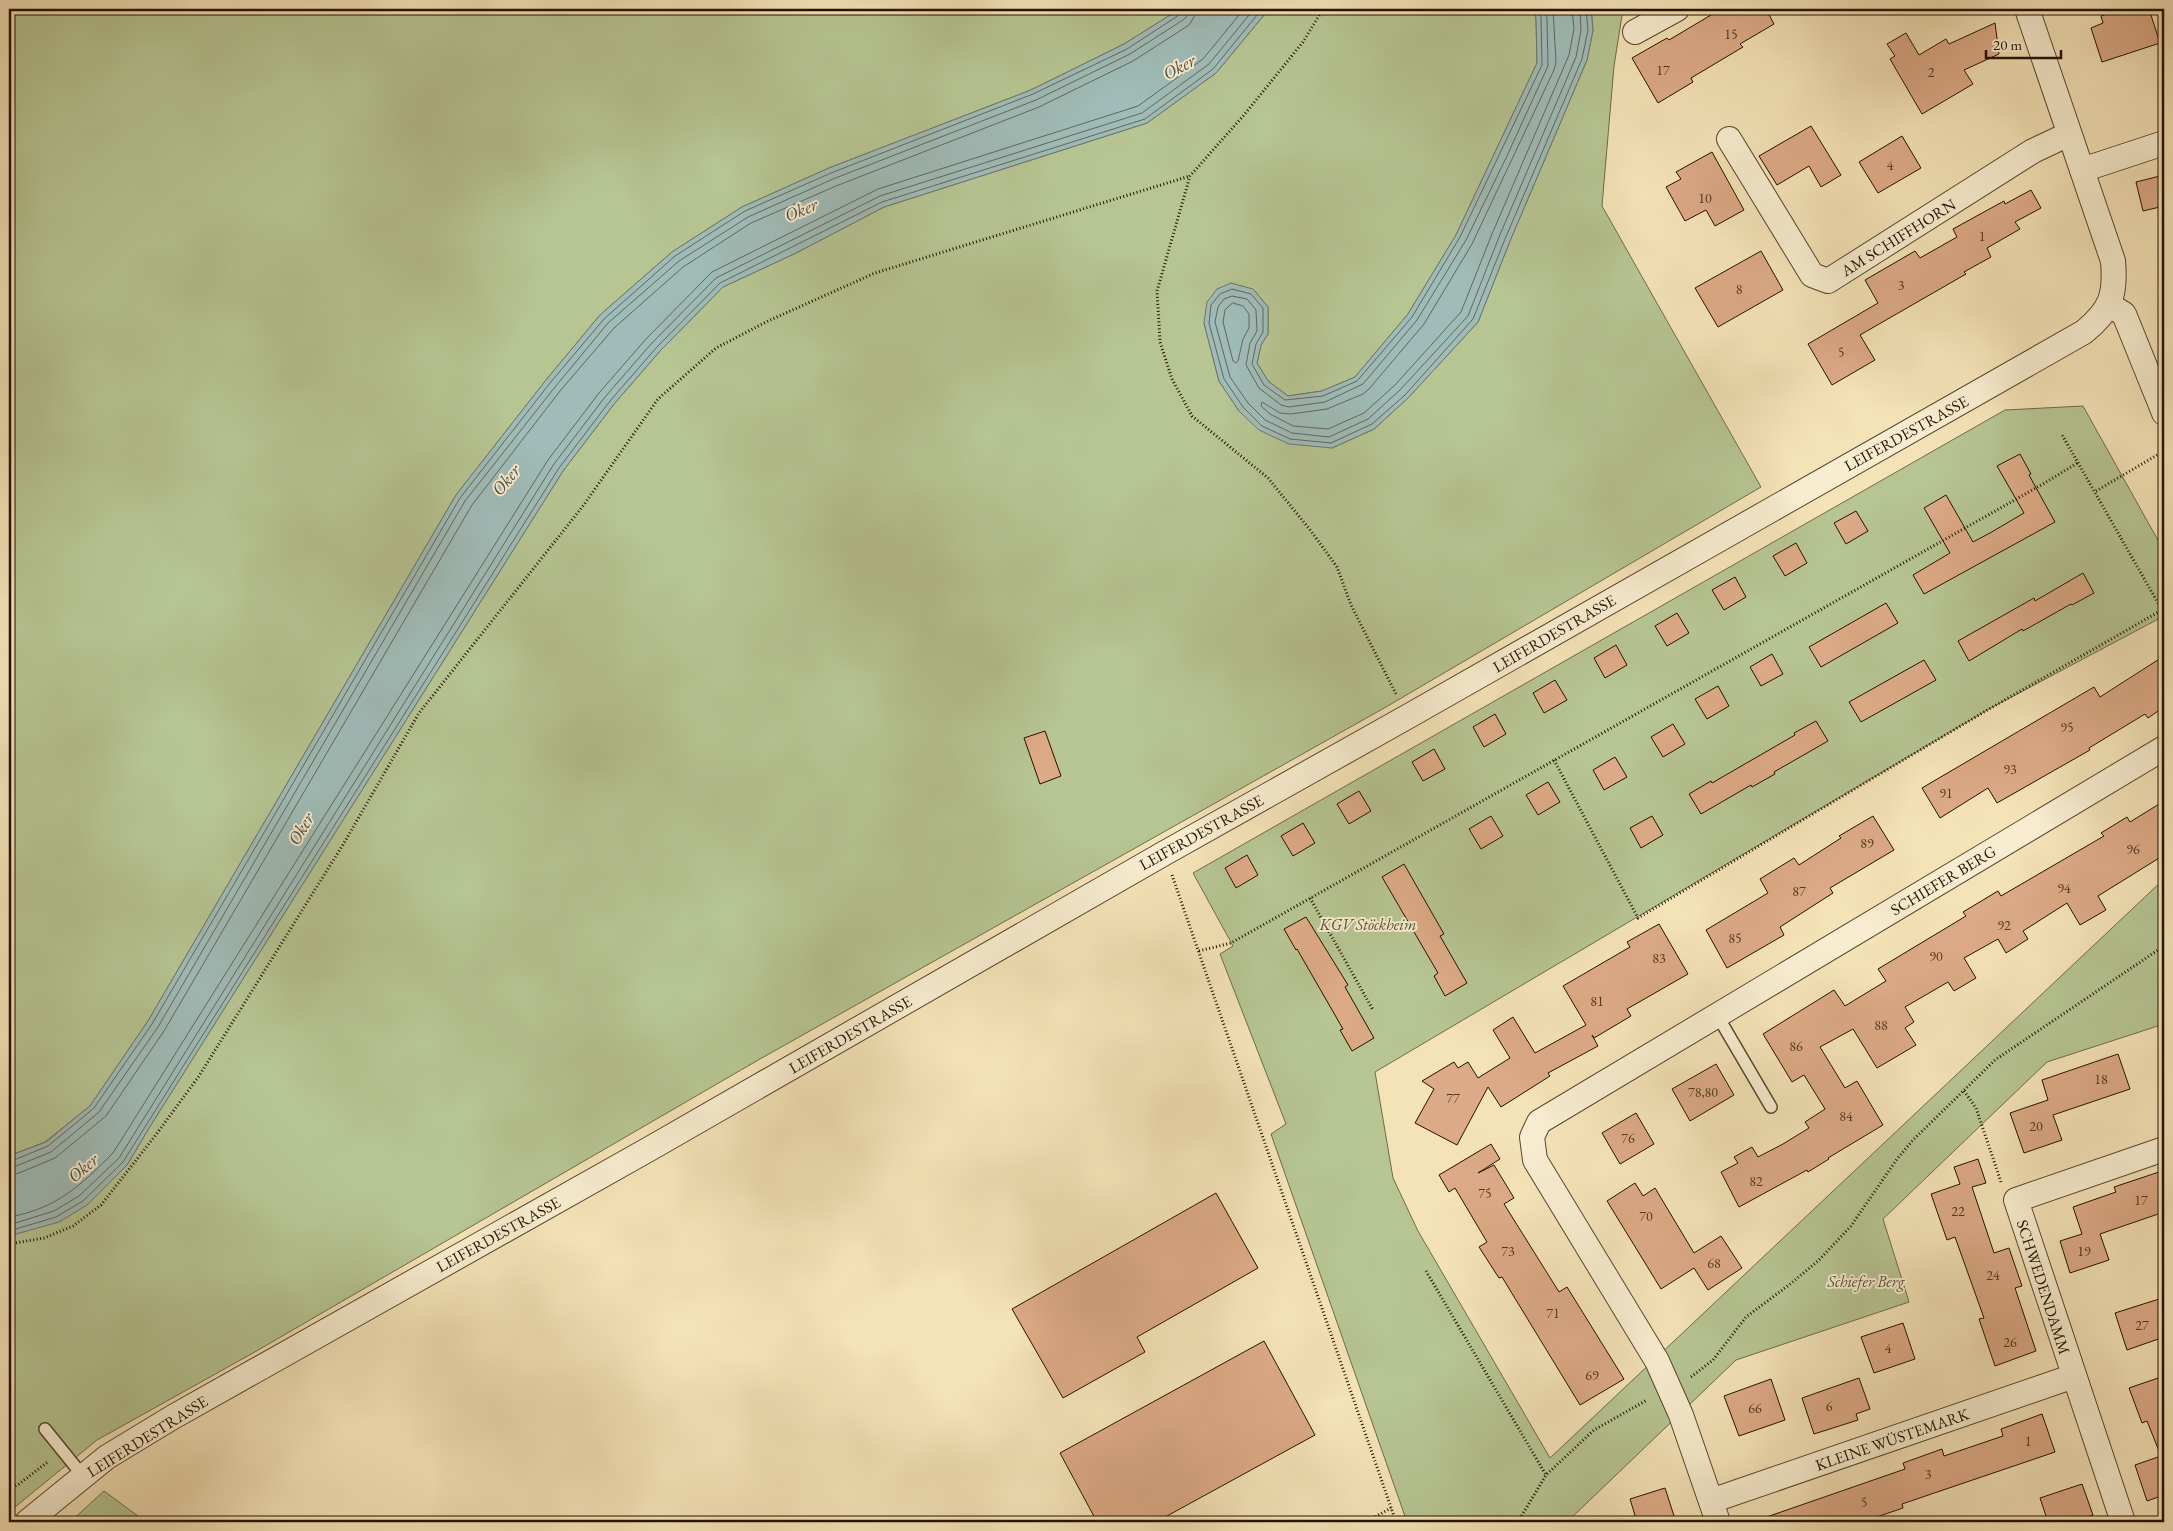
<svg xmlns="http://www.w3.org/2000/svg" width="2173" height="1531" font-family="'EB Garamond',serif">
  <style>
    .green { fill: #b6c592; stroke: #6d6b49 }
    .water { fill: #9fbcb8; stroke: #6e786e }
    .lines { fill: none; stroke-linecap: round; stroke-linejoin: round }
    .shore { stroke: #62665c; stroke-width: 1 }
    .building { fill: #dcaa86; stroke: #241100 }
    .service-casing { stroke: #58462e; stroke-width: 14 }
    .minor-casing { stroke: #58462e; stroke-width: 26 }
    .path { stroke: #241100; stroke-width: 3; stroke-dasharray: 1 2.5; stroke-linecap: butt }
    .service { stroke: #f8edd0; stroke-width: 11 }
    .minor { stroke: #f8edd0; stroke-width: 24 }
    .labels { text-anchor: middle; stroke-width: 4; stroke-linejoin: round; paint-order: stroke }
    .number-label { font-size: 14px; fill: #523722 }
    .street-label { font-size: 16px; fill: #241100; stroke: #f8edd0 }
    .park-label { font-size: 16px; font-style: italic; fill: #575033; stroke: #f8edd0 }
    .water-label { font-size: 18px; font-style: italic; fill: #4f4d40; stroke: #f8edd0 }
  </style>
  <rect width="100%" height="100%" fill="#f4e3b7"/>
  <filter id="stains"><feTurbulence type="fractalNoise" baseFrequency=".004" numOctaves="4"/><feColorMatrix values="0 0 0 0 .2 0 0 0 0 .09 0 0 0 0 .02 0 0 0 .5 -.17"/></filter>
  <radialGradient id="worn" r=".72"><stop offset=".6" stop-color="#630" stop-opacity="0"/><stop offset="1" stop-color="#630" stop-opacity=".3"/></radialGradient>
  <g class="green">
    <path d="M9 9H1180L1124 44 1031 90 829 168 742 207 672 252 600 315 546 380 456 495 148 1021 90 1106 45 1142 9 1156Z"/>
    <path d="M1269 9H1534L1536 18 1537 63 1456 235 1408 314 1355 377 1322 391 1288 396 1268 381 1257 363 1261 345 1268 334V307L1254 290 1231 283 1204 323 1219 381 1239 411 1332 448 1374 429 1408 398 1478 322 1510 241 1587 60 1593 30 1591 9H1623L1614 66 1602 206 1761 487 1386 707 760 1059 253 1353 97 1440 9 1512V1236H13L127 1165 149 1128 563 471 614 404 660 351 723 287 796 253 884 207 1147 123 1216 73Z"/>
    <path d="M2083 406 2164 551V616L1989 709 1375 1072 1393 1178 1418 1231 1550 1458 2164 879V1024L2047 1062 1883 1219 1909 1302 1736 1360 1567 1522H1407L1271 1134 1286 1124 1220 954 1233 946 1193 873 2005 410Z"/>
    <path d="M104 1491 146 1522H70Z"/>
  </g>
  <g class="water">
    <path d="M1180 9H1269L1216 73 1147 123 884 207 796 253 723 287 660 351 614 404 563 471 149 1128 127 1165 87 1205 59 1222 9 1236V1156L46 1142 90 1106 148 1021 456 495 546 380 600 315 672 252 742 207 829 168 1031 90 1124 44Z"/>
    <path d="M1534 9H1591L1593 30 1587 60 1510 241 1478 322 1408 398 1374 429 1332 448 1289 444 1259 430 1239 411 1219 381 1204 323 1207 302 1217 289 1231 283 1253 289 1268 307V334L1261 345 1257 363 1268 381 1288 396 1322 391 1355 377 1408 314 1456 235 1537 63 1536 18Z"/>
  </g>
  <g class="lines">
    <g class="shore">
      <path d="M1539 9 1541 18 1542 65 1460 237 1412 317 1357 381 1323 396 1285 400 1264 385 1252 364 1256 344 1263 332V308L1251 294 1232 289 1220 294 1211 305 1209 323 1224 379 1243 407 1262 426 1290 439 1331 443 1372 424 1405 395 1473 319 1505 239 1582 59 1588 30 1586 9"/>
      <path d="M1545 9 1547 18 1548 66 1506 158 1466 240 1417 320 1363 384 1325 402 1289 407 1281 405 1259 388 1246 365 1250 343 1257 331 1256 310 1247 299 1232 296 1224 299 1218 307 1215 322 1230 377 1248 403 1265 420 1292 433 1329 437 1368 419 1400 390 1468 316 1499 237 1576 57 1581 30 1580 9"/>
      <path d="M1553 9 1556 62 1554 70 1472 244 1424 324 1369 389 1363 394 1327 409 1291 414 1280 413 1262 402 1261 406 1270 414 1293 426 1328 429 1364 413 1395 385 1461 312 1492 234 1569 55 1574 29 1572 9"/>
      <path d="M1233 303 1243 306 1249 314V328L1243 339 1238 361 1236 363 1233 361 1223 322 1225 310Z"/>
      <path d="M9 1161 14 1160 48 1146 94 1108 152 1024 460 498 550 383 604 319 675 256 745 211 831 173 1033 94 1127 49 1179 15 1182 9"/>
      <path d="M9 1167 16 1166 51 1152 99 1112 158 1027 465 501 555 387 608 323 679 261 748 217 833 179 1036 100 1130 54 1183 20 1187 16 1188 9"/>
      <path d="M9 1175 19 1173 55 1158 106 1116 164 1031 472 505 560 391 614 328 683 267 751 223 836 186 1039 107 1133 61 1189 25 1194 17 1196 9"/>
      <path d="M9 1217C56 1209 80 1186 113 1153L548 460 599 393 646 339 712 272 878 189 1138 106 1203 59 1244 9"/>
      <path d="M9 1225 54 1211 79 1196 119 1158 554 464 605 397 651 344 716 278 880 196 1142 113 1209 64 1254 9"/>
      <path d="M9 1231 56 1217 83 1201 123 1162 559 468 610 401 656 348 720 283 882 202 1145 119 1213 69 1262 9"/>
    </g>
  </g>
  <g class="building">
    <path d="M1721 9H1766L1774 24 1740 44 1743 47 1691 78 1693 82 1658 103 1632 58 1667 38 1669 40Z"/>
    <path d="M2122 9H2149L2160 43 2102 62 2091 28 2103 23 2101 16Z"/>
    <path d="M1995 23 1999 54 1964 70 1973 84 1922 114 1890 59 1895 56 1887 44 1906 33 1919 55 1946 39 1949 44Z"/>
    <path d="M1811 126 1841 175 1821 187 1809 166 1777 185 1759 156Z"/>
    <path d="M1902 136 1921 168 1878 193 1859 162Z"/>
    <path d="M1712 152 1744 210 1715 226 1706 210 1685 221 1666 187 1681 179 1676 172Z"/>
    <path d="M2164 175V206L2143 211 2136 182Z"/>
    <path d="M2031 190 2041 208 2015 222 2020 229 1987 248 1991 257 1964 272 1966 274 1860 335 1875 360 1832 385 1808 344 1878 303 1865 280 1915 251 1920 258 1957 237 1953 229 2004 201 2005 204Z"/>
    <path d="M1761 251 1783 290 1718 327 1695 288Z"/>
    <path d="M2020 454 2031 474 2029 475 2055 522 1924 594 1913 575 1950 553 1924 508 1946 495 1973 542 1990 533 2024 513 1997 466Z"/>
    <path d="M1856 511 1868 531 1846 544 1834 523Z"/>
    <path d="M1796 543 1807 563 1785 576 1773 556Z"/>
    <path d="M2083 573 2094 593 2072 605 2071 604 2023 631 2022 629 1969 661 1958 641 2034 598 2035 601Z"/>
    <path d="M1735 577 1746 597 1724 610 1712 590Z"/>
    <path d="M1886 603 1898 623 1821 667 1809 647Z"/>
    <path d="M1677 613 1689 633 1667 646 1655 626Z"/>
    <path d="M1616 645 1627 665 1605 678 1594 658Z"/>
    <path d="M1772 654 1783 674 1761 686 1750 667Z"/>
    <path d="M2164 656V707L2148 718 2145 714 2089 748 2090 750 1997 803 1988 788 1940 818 1922 788 2094 687 2100 697Z"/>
    <path d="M1924 660 1936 680 1861 722 1849 702Z"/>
    <path d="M1555 680 1567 700 1544 713 1533 693Z"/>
    <path d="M1718 686 1729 706 1707 719 1695 699Z"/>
    <path d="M1495 714 1506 734 1484 747 1473 727Z"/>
    <path d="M1816 721 1828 741 1774 772 1775 774 1752 787 1751 785 1701 814 1689 794 1711 781 1712 783 1795 735 1794 733Z"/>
    <path d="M1673 724 1685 744 1663 757 1651 737Z"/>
    <path d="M1045 731 1061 776 1040 784 1024 738Z"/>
    <path d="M1434 749 1445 769 1423 781 1412 762Z"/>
    <path d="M1615 757 1627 777 1604 790 1593 770Z"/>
    <path d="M1548 782 1560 802 1538 815 1526 795Z"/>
    <path d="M1359 791 1371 811 1349 824 1337 804Z"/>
    <path d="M2164 801V855L2098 896 2106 910 2080 925 2067 903 2023 931 2028 939 2006 953 1998 939 1964 958 1976 978 1954 991 1948 982 1905 1007 1914 1022 1905 1028 1916 1045 1877 1068 1853 1029 1820 1047 1845 1088 1857 1081 1883 1125 1828 1158 1829 1159 1808 1172 1807 1170 1739 1207 1721 1172 1738 1163 1734 1157 1752 1147 1758 1157 1783 1144 1809 1128 1805 1122 1825 1109 1804 1075 1792 1082 1763 1034 1834 990 1845 1006 1886 981 1878 969 1966 916 1963 912 1998 891 2001 896 2104 836 2101 833 2127 817 2130 822Z"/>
    <path d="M1491 816 1503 836 1481 849 1469 829Z"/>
    <path d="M1652 816 1663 835 1641 848 1630 828Z"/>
    <path d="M1873 816 1894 850 1830 888 1833 893 1780 927 1784 935 1727 968 1706 930 1768 893 1760 879 1794 858 1799 865 1841 838 1839 836Z"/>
    <path d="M1303 823 1315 843 1293 856 1281 836Z"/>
    <path d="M1247 855 1258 875 1236 888 1225 868Z"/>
    <path d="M1404 864 1444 934 1440 936 1467 983 1445 996 1434 976 1438 973 1382 877Z"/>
    <path d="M1306 917 1348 985 1345 987 1374 1038 1352 1051 1340 1030 1343 1029 1297 949 1296 950 1284 929Z"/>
    <path d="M1659 924 1688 974 1627 1009 1631 1016 1594 1038 1592 1035 1598 1046 1548 1073 1550 1076 1501 1107 1488 1087 1457 1145 1415 1123 1434 1089 1422 1081 1454 1062 1458 1068 1468 1062 1478 1078 1510 1058 1493 1030 1513 1017 1535 1053 1586 1025 1563 986 1630 947 1627 942Z"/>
    <path d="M2118 1054 2130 1089 2053 1115 2062 1140 2024 1153 2010 1113 2048 1100 2042 1080Z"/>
    <path d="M1716 1064 1734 1095 1690 1121 1672 1089Z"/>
    <path d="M1636 1113 1654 1144 1620 1164 1602 1133Z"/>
    <path d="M1491 1144 1500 1159 1478 1173 1494 1165 1514 1198 1504 1204 1559 1292 1567 1287 1624 1379 1580 1405 1502 1277 1499 1278 1479 1247 1487 1242 1455 1188 1449 1192 1439 1175Z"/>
    <path d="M1978 1159 1986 1183 1972 1187 1994 1253 2009 1248 2022 1286 2015 1288 2036 1351 1995 1366 1979 1319 1984 1318 1955 1237 1947 1240 1931 1194 1960 1184 1954 1167Z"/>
    <path d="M2159 1172 2164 1188V1212L2100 1234 2109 1260 2070 1273 2060 1241 2082 1234 2073 1207 2116 1192 2114 1187Z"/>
    <path d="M1635 1183 1643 1196 1655 1188 1694 1253 1721 1236 1742 1268 1708 1290 1694 1268 1661 1289 1607 1201Z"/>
    <path d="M1216 1193 1258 1268 1137 1337 1145 1352 1063 1398 1012 1309Z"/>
    <path d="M2159 1299 2164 1314V1337L2127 1350 2115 1313Z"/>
    <path d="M1903 1323 1915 1359 1874 1373 1861 1337Z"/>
    <path d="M1264 1341 1315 1435 1156 1522H1097L1060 1453Z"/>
    <path d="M2164 1376V1495L2147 1501 2135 1465 2161 1456 2147 1421 2142 1423 2129 1388Z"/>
    <path d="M1859 1378 1870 1409 1856 1414 1858 1420 1814 1434 1802 1398Z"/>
    <path d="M1771 1379 1785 1420 1739 1436 1724 1396Z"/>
    <path d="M2042 1414 2055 1452 1902 1504 1903 1508 1862 1522H1759L1758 1520 1905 1469 1903 1463 1942 1449 1944 1456 2003 1436 2001 1429Z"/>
    <path d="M2082 1484 2093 1515 2074 1522H2048L2040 1498Z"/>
    <path d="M1665 1488 1676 1522H1637L1630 1499Z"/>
  </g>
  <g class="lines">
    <g class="service-casing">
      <g id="service">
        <path d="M1717 1015 1771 1107"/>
        <path d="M45 1429 83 1476"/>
      </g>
    </g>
    <g class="minor-casing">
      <g id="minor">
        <path d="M1635 32 1677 9"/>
        <path d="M1729 139 1812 275 1828 281 2033 151 2069 134"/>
        <path d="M2082 170 2164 143"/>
        <path d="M2109 305 2124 314 2164 413"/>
        <path d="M1711 1501 2074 1376"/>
        <path d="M27 1522 107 1457 173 1417 651 1148 1163 854 1407 717 2084 332C2111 310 2116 295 2113 261L2027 9"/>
        <path d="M1718 1522 1681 1415 1657 1361 1535 1160 1532 1137 1539 1122 2164 748"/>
        <path d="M2123 1522 2016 1200 2164 1149"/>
      </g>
    </g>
    <g class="path">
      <path d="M1323 9 1303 42 1244 115 1190 176 1157 291 1160 342 1172 379 1192 416 1268 478 1311 531 1337 567 1351 605 1397 696"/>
      <path d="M2096 491 2164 451"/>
      <path d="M1554 760 1638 918 1989 709 2162 610 2061 433"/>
      <path d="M1172 875 1396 1522"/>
      <path d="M1310 898 1373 1010"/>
      <path d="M1199 951 1231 943 2043 484 2079 462"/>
      <path d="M1964 1091 1976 1108 2001 1182"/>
      <path d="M9 1244 44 1238 73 1226 101 1205 155 1136 199 1076 344 843 419 713 583 506 658 399 716 348 768 321 875 273 1190 176"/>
      <path d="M1426 1271 1546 1475 1594 1430 1647 1400"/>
      <path d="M1691 1377 1713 1360 1746 1317 1789 1285 1819 1260 1851 1226 1897 1159 1913 1140 1995 1060 2164 946"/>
      <path d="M9 1489 19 1484 49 1461"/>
      <path d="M1366 1522 1391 1508"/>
      <path d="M1518 1522 1546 1475"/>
    </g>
    <use href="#service" class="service"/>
    <use href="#minor" class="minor"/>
  </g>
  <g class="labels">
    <g class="number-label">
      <text x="1731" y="39">15</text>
      <text x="1663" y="75">17</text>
      <text x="1931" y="77">2</text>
      <text x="1890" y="170">4</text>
      <text x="1705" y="203">10</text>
      <text x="1982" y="241">1</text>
      <text x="1901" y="290">3</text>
      <text x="1739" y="294">8</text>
      <text x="1841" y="357">5</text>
      <text x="2067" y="732">95</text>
      <text x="2010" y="774">93</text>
      <text x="1946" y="798">91</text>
      <text x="1867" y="848">89</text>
      <text x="2133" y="854">96</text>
      <text x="2064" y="893">94</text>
      <text x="1799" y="896">87</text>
      <text x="2004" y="930">92</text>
      <text x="1735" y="943">85</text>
      <text x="1936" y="961">90</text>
      <text x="1659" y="963">83</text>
      <text x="1597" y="1006">81</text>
      <text x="1881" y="1030">88</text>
      <text x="1796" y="1051">86</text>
      <text x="2101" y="1084">18</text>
      <text x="1703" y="1097">78,80</text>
      <text x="1453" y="1103">77</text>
      <text x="1846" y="1121">84</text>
      <text x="2036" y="1131">20</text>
      <text x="1628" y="1143">76</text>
      <text x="1756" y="1186">82</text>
      <text x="1485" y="1198">75</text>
      <text x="2141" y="1205">17</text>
      <text x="1958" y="1216">22</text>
      <text x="1646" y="1221">70</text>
      <text x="1508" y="1256">73</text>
      <text x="2084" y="1256">19</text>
      <text x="1714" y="1268">68</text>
      <text x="1993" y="1280">24</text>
      <text x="1553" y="1318">71</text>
      <text x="2142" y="1330">27</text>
      <text x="2010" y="1347">26</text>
      <text x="1888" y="1353">4</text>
      <text x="1592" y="1380">69</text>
      <text x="1829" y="1411">6</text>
      <text x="1755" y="1413">66</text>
      <text x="2028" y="1446">1</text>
      <text x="1928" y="1479">3</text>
      <text x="1864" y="1507">5</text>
    </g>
    <g class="street-label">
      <text transform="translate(1898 237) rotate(-32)" y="6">AM SCHIFFHORN</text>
      <text transform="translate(1906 433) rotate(-29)" y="6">LEIFERDESTRASSE</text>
      <text transform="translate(1554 633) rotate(-30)" y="6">LEIFERDESTRASSE</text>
      <text transform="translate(1201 832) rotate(-29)" y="6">LEIFERDESTRASSE</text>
      <text transform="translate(1943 880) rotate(-31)" y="6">SCHIEFER BERG</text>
      <text transform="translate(850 1034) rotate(-30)" y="6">LEIFERDESTRASSE</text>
      <text transform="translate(498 1234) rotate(-29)" y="6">LEIFERDESTRASSE</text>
      <text transform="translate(2044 1287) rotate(72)" y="6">SCHWEDENDAMM</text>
      <text transform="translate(147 1436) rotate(-32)" y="6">LEIFERDESTRASSE</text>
      <text transform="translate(1892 1439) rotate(-19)" y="6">KLEINE WÜSTEMARK</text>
    </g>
    <g class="park-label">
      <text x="1368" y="930">KGV Stöckheim</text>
      <text x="1866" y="1287">Schiefer Berg</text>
    </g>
    <g class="water-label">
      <text transform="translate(1179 67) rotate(-28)" y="6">Oker</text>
      <text transform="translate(801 210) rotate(-23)" y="6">Oker</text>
      <text transform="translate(506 480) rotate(-51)" y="6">Oker</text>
      <text transform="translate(301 829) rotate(-60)" y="6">Oker</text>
      <text transform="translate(83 1168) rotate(-41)" y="6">Oker</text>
    </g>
  </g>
  <rect width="2173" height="1531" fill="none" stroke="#f4e3b7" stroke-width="30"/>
  <rect x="10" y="10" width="2153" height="1511" fill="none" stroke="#241100" stroke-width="2.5"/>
  <rect x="15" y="15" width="2143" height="1501" fill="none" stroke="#241100"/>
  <path d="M1986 50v8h75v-8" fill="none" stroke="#241100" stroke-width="2.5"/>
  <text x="1993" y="50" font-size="15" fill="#241100" stroke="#f8edd0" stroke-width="4" paint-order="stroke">20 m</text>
  <rect width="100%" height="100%" filter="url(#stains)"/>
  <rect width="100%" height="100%" fill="url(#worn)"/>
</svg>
